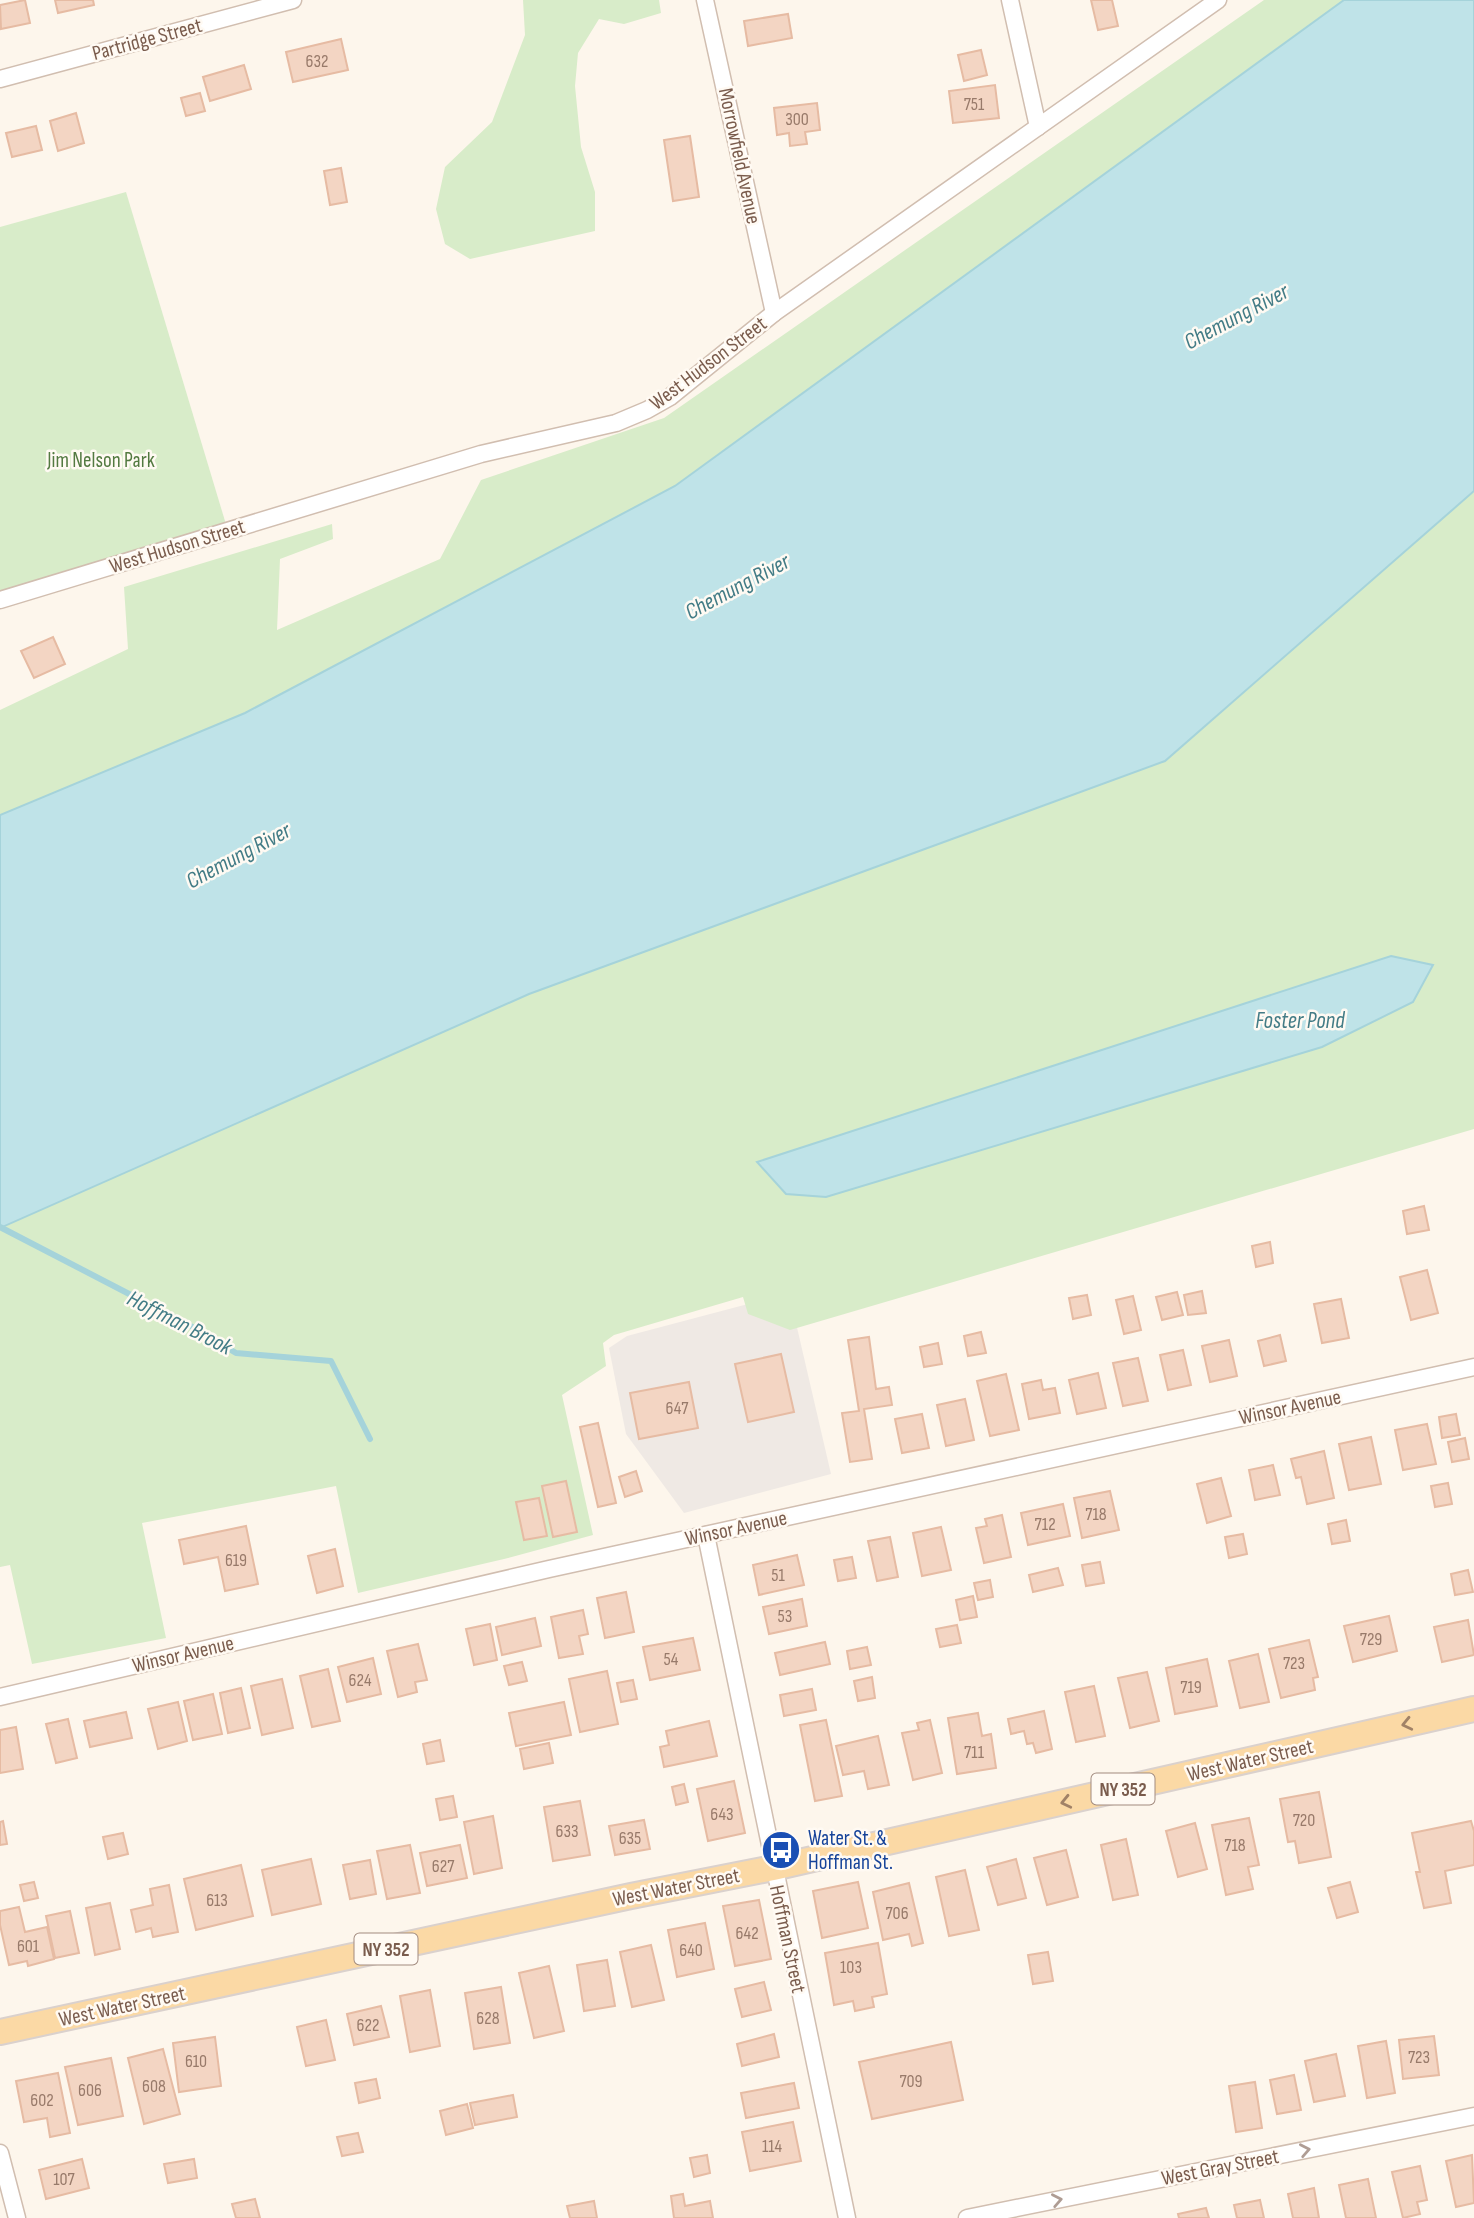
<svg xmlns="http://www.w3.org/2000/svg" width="1474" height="2218" font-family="'Sofia Sans Condensed',sans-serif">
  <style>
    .industrial { fill: #efe9e4 }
    .green { fill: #d8ecc9 }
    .water { fill: #bfe3e8; stroke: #a5d3da; stroke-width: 2 }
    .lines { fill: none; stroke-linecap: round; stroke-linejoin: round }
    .stream { stroke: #a5d3da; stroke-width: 6 }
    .building { fill: #f3d5c3; stroke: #e6bba3; stroke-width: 2 }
    .street-casing { stroke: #d1beb0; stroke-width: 19 }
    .primary-casing { stroke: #dad1cd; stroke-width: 28 }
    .street { stroke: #fff; stroke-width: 16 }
    .primary { stroke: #fbd9a5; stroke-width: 24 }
    .oneway { stroke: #a18267 }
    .oneway2 { stroke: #af9d94 }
    .labels { text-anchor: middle; stroke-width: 5; stroke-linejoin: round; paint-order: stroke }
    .number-label { font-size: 18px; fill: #987a6a }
    .shield { fill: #fffaf3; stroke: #a28b7f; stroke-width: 2 }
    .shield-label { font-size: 19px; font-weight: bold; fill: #7a5c4d }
    .street-label { font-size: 21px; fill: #7a5c4d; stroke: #fffaf3 }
    .park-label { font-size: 21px; fill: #537a41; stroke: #fffaf3 }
    .transit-label { font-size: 21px; fill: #164399; stroke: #fffaf3; text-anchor: start }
    .water-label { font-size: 23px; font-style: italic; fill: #437c86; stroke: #fffaf3 }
  </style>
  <rect width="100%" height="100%" fill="#fdf6ec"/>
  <path class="industrial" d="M789 1293 831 1474 684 1513 626 1434 609 1348 627 1336Z"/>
  <g class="green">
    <path d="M523 0H659L661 13 624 24 599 19 578 53 575 86 581 147 595 192V231L470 259 445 244 436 209 445 167 492 122 525 35Z"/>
    <path d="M1264 0H1344L675 486 245 713 0 815V710L128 649 124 587 332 524 333 539 280 559 277 630 440 559 481 480 664 418Z"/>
    <path d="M126 192 228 531 0 600V227Z"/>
    <path d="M1474 491V1129L790 1330 748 1314 743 1297 614 1335 603 1343 606 1366 562 1395 593 1535 504 1559 358 1593 336 1486 142 1523 166 1638 32 1664 10 1565 0 1567V1228L529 994 1165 761Z"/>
  </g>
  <g class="water">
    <path d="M1344 0H1474V491L1165 761 529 994 0 1228V815L245 713 675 486Z"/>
    <path d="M1391 956 1433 965 1413 1002 1322 1047 826 1197 786 1194 757 1162Z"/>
  </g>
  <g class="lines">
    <path class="stream" d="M0 1227 189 1325 236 1353 331 1361 370 1439"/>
  </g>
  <g class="building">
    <path d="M25 0 30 23 1 29 0 5Z"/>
    <path d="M55 0H93L94 5 58 13Z"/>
    <path d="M1091 0H1112L1118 26 1098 30Z"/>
    <path d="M788 14 792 38 748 46 744 21Z"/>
    <path d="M341 39 348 70 293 82 286 52Z"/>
    <path d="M981 50 987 75 964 81 958 55Z"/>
    <path d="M244 65 251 89 210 101 203 77Z"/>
    <path d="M995 85 999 118 953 123 949 91Z"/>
    <path d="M200 93 205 111 186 116 181 98Z"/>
    <path d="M817 103 820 130 805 132 807 144 790 146 789 133 777 135 774 108Z"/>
    <path d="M76 113 84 143 58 151 50 121Z"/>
    <path d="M36 126 42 150 12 157 6 133Z"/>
    <path d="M690 136 699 197 673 201 664 140Z"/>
    <path d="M341 168 347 202 330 205 324 171Z"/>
    <path d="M53 637 65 664 34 678 21 651Z"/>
    <path d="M1424 1206 1429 1230 1407 1234 1403 1211Z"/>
    <path d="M1270 1242 1273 1263 1256 1267 1252 1246Z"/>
    <path d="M1427 1270 1438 1313 1411 1320 1400 1277Z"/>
    <path d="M1202 1291 1206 1313 1188 1315 1184 1295Z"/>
    <path d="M1177 1292 1183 1315 1162 1320 1156 1297Z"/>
    <path d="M1087 1295 1091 1315 1073 1319 1069 1298Z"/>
    <path d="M1133 1296 1141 1330 1124 1334 1116 1300Z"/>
    <path d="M1341 1299 1349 1338 1322 1343 1314 1304Z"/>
    <path d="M981 1332 986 1353 968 1356 964 1336Z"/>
    <path d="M1280 1335 1286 1361 1264 1366 1258 1341Z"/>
    <path d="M869 1337 876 1389 889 1387 892 1405 864 1409 872 1459 850 1462 842 1413 859 1411 848 1340Z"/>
    <path d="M1229 1340 1237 1376 1210 1382 1202 1346Z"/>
    <path d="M938 1343 942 1364 924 1367 920 1347Z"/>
    <path d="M1183 1350 1191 1385 1168 1390 1160 1355Z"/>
    <path d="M781 1354 794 1412 748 1422 735 1364Z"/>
    <path d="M1138 1358 1148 1401 1123 1406 1113 1363Z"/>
    <path d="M1098 1373 1106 1408 1077 1414 1069 1380Z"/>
    <path d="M1006 1374 1019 1430 990 1436 977 1381Z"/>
    <path d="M1041 1380 1043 1390 1055 1388 1060 1413 1029 1419 1022 1384Z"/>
    <path d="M689 1382 698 1428 639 1439 630 1393Z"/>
    <path d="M965 1399 974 1440 946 1446 937 1405Z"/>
    <path d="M922 1414 929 1448 902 1453 895 1419Z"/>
    <path d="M1456 1414 1460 1435 1442 1438 1439 1417Z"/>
    <path d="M598 1423 616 1503 598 1507 580 1427Z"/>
    <path d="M1427 1424 1436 1464 1403 1470 1395 1430Z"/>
    <path d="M1371 1437 1381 1484 1349 1490 1339 1444Z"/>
    <path d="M1465 1438 1469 1459 1452 1462 1448 1442Z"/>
    <path d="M1324 1451 1334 1498 1307 1504 1301 1477 1296 1478 1291 1459Z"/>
    <path d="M1273 1465 1280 1495 1255 1500 1249 1470Z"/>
    <path d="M636 1471 642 1491 625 1497 619 1477Z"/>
    <path d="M1221 1478 1231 1516 1207 1523 1197 1484Z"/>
    <path d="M566 1481 577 1532 553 1537 542 1486Z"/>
    <path d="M1448 1483 1452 1504 1435 1507 1431 1486Z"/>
    <path d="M1110 1491 1119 1530 1082 1538 1074 1498Z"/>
    <path d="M539 1498 547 1536 524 1540 516 1502Z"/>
    <path d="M1063 1504 1070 1536 1028 1545 1021 1513Z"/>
    <path d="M1002 1515 1011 1557 984 1563 976 1528 987 1526 985 1519Z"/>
    <path d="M1346 1520 1350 1541 1332 1544 1328 1524Z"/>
    <path d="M246 1526 258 1584 225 1591 218 1557 184 1564 179 1540Z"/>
    <path d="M941 1527 951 1570 922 1576 913 1533Z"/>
    <path d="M1243 1534 1247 1554 1229 1558 1225 1537Z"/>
    <path d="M890 1537 898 1577 877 1581 868 1541Z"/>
    <path d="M335 1549 343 1586 317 1593 308 1556Z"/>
    <path d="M797 1555 804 1585 759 1595 753 1565Z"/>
    <path d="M852 1557 856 1578 838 1581 834 1560Z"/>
    <path d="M1100 1562 1104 1583 1086 1586 1082 1565Z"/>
    <path d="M1058 1568 1063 1585 1033 1592 1029 1575Z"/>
    <path d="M1468 1570 1473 1592 1455 1595 1451 1574Z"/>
    <path d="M990 1580 993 1597 978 1600 974 1583Z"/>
    <path d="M626 1592 634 1632 605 1638 597 1598Z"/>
    <path d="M973 1596 977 1617 960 1620 956 1600Z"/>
    <path d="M802 1599 807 1626 769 1634 763 1607Z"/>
    <path d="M583 1610 588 1634 579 1636 583 1654 559 1658 551 1617Z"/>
    <path d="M1389 1616 1397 1651 1353 1662 1344 1626Z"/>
    <path d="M535 1618 541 1646 502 1655 496 1627Z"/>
    <path d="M1468 1620 1474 1655 1442 1662 1434 1627Z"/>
    <path d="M490 1624 497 1660 474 1665 466 1629Z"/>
    <path d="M957 1625 961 1643 940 1647 936 1629Z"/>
    <path d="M693 1638 700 1670 650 1680 643 1647Z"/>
    <path d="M1309 1640 1318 1677 1313 1678 1315 1690 1281 1698 1269 1649Z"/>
    <path d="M825 1642 830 1664 780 1675 775 1653Z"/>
    <path d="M418 1644 427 1680 415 1682 417 1692 398 1697 387 1651Z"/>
    <path d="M867 1647 871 1665 850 1669 847 1651Z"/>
    <path d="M1258 1654 1269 1702 1240 1708 1229 1661Z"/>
    <path d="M373 1658 381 1694 347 1702 338 1667Z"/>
    <path d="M1207 1659 1217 1706 1175 1714 1166 1668Z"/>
    <path d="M522 1662 527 1681 509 1685 504 1666Z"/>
    <path d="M328 1669 340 1721 312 1727 300 1676Z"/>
    <path d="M607 1671 618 1724 580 1732 569 1679Z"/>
    <path d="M1147 1672 1159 1721 1130 1728 1118 1678Z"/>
    <path d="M872 1677 875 1698 858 1701 854 1681Z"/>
    <path d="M282 1679 293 1728 262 1735 251 1686Z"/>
    <path d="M633 1680 637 1699 621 1702 617 1683Z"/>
    <path d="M1094 1686 1105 1736 1076 1742 1065 1692Z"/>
    <path d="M241 1688 250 1728 228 1733 220 1693Z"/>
    <path d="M812 1689 816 1710 784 1716 780 1695Z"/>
    <path d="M213 1694 222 1734 193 1740 184 1701Z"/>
    <path d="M178 1702 187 1741 158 1749 148 1709Z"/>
    <path d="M564 1702 571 1735 516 1746 509 1713Z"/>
    <path d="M1044 1711 1052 1749 1036 1753 1033 1743 1027 1744 1024 1731 1011 1734 1008 1719Z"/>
    <path d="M126 1712 132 1738 90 1747 84 1721Z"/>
    <path d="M978 1713 982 1736 991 1734 996 1768 957 1774 948 1718Z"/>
    <path d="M68 1719 77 1758 56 1763 46 1724Z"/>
    <path d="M826 1720 842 1796 815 1801 800 1725Z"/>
    <path d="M930 1720 942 1773 913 1780 902 1733 919 1730 917 1723Z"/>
    <path d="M709 1721 717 1756 664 1767 660 1747 669 1745 666 1731Z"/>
    <path d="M16 1727 23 1769 0 1773V1730Z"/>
    <path d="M878 1736 889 1785 868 1789 864 1771 843 1775 836 1746Z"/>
    <path d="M440 1740 444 1761 427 1764 423 1744Z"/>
    <path d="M549 1743 553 1763 524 1769 520 1749Z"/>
    <path d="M734 1781 745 1833 708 1841 697 1789Z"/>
    <path d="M684 1784 688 1802 676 1805 672 1787Z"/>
    <path d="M1319 1792 1331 1857 1299 1863 1295 1841 1288 1842 1280 1799Z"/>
    <path d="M453 1796 457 1817 440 1820 436 1799Z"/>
    <path d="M580 1801 590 1855 553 1861 544 1807Z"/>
    <path d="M493 1816 502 1868 474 1874 464 1822Z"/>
    <path d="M1249 1818 1259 1865 1248 1867 1253 1889 1226 1895 1212 1825Z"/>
    <path d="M644 1820 650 1849 615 1855 609 1826Z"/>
    <path d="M3 1821 7 1844 0 1845V1822Z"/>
    <path d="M1471 1821 1474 1831V1865L1445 1871 1451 1903 1424 1908 1416 1872H1420L1412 1833Z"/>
    <path d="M1195 1823 1207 1869 1178 1877 1166 1831Z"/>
    <path d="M123 1833 128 1854 108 1859 103 1837Z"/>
    <path d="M1126 1839 1138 1895 1113 1900 1101 1845Z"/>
    <path d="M410 1845 420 1893 387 1899 377 1851Z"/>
    <path d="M460 1845 467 1878 427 1886 420 1853Z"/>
    <path d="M1066 1850 1078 1897 1047 1905 1034 1858Z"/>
    <path d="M311 1859 321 1904 272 1915 262 1870Z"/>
    <path d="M1016 1859 1026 1898 998 1905 987 1867Z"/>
    <path d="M370 1860 376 1894 350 1899 343 1865Z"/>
    <path d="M241 1865 253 1916 196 1930 184 1879Z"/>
    <path d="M965 1870 979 1930 949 1936 936 1877Z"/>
    <path d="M34 1882 38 1898 24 1901 20 1885Z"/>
    <path d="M858 1882 868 1928 822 1938 813 1891Z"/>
    <path d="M1350 1882 1358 1912 1337 1918 1328 1888Z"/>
    <path d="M909 1883 923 1943 912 1946 909 1934 883 1940 873 1892Z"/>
    <path d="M169 1885 178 1932 153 1937 151 1928 136 1932 131 1910 153 1905 150 1889Z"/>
    <path d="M759 1900 771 1959 735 1966 723 1906Z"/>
    <path d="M110 1903 120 1949 95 1955 86 1908Z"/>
    <path d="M19 1907 25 1932 47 1927 54 1959 28 1966 27 1961 9 1965 0 1925V1911Z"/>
    <path d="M70 1911 79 1953 55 1958 46 1916Z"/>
    <path d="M705 1923 714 1969 677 1977 668 1930Z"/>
    <path d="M878 1943 887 1994 872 1997 874 2007 855 2011 853 2001 834 2005 825 1953Z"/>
    <path d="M651 1945 664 2000 632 2007 620 1952Z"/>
    <path d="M1048 1952 1053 1981 1033 1984 1028 1955Z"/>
    <path d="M607 1960 615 2006 584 2011 577 1965Z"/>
    <path d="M549 1966 564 2031 534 2038 519 1973Z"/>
    <path d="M764 1982 771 2010 742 2017 735 1989Z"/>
    <path d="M501 1987 510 2043 474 2049 465 1993Z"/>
    <path d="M430 1990 440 2046 410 2052 400 1996Z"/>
    <path d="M381 2006 389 2037 354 2045 347 2014Z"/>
    <path d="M326 2020 335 2060 306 2066 297 2027Z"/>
    <path d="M774 2034 779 2057 742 2066 737 2044Z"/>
    <path d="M1434 2036 1439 2075 1403 2079 1399 2040Z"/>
    <path d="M215 2037 221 2086 179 2092 173 2043Z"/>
    <path d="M1386 2041 1395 2093 1367 2098 1358 2046Z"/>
    <path d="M951 2042 963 2100 872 2119 859 2062Z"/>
    <path d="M163 2049 180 2114 144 2124 128 2058Z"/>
    <path d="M1336 2054 1345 2096 1314 2102 1305 2061Z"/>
    <path d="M111 2058 123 2116 78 2125 65 2067Z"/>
    <path d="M58 2073 70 2133 50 2137 47 2118 24 2122 16 2081Z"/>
    <path d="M1294 2075 1301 2110 1277 2114 1270 2080Z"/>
    <path d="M376 2079 380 2098 359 2103 355 2083Z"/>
    <path d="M1255 2082 1262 2128 1236 2132 1229 2086Z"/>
    <path d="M794 2083 799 2108 746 2118 741 2093Z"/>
    <path d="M513 2095 517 2117 475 2125 470 2103Z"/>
    <path d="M467 2104 473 2128 446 2135 440 2111Z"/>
    <path d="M793 2122 801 2161 750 2171 742 2132Z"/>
    <path d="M358 2133 363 2152 342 2156 337 2137Z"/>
    <path d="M707 2155 710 2173 694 2177 690 2158Z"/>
    <path d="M1472 2155 1474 2203 1456 2207 1446 2161Z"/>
    <path d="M82 2159 89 2188 46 2199 39 2170Z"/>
    <path d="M194 2159 197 2178 168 2183 164 2164Z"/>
    <path d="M1420 2166 1427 2200 1417 2202 1420 2214 1403 2218 1392 2172Z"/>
    <path d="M1368 2179 1376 2218H1346L1339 2185Z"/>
    <path d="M1314 2188 1319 2218H1293L1288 2194Z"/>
    <path d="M683 2194 685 2206 710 2201 713 2218H674L671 2196Z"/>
    <path d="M255 2199 260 2218H236L232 2204Z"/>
    <path d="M1260 2200 1264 2218H1237L1234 2205Z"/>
    <path d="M594 2201 597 2218H570L567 2206Z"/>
    <path d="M1206 2208 1209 2218H1179L1178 2214Z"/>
  </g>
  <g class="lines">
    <g class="street-casing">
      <g id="street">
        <path d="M705 0 774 313"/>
        <path d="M1010 0 1038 127"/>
        <path d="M0 79 293 0"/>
        <path d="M0 600 481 454 616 423 647 410 670 397 774 313 1218 0"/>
        <path d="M706 1535 847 2218"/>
        <path d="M0 1697 549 1569 1474 1367"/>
        <path d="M0 2153 17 2218"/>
        <path d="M967 2218 1474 2116"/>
      </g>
    </g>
    <g class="primary-casing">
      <path id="primary" d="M0 2032 631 1896 773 1868 1474 1709"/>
    </g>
    <use href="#street" class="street"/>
    <use href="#primary" class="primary"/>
  </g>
  <defs><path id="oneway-chevron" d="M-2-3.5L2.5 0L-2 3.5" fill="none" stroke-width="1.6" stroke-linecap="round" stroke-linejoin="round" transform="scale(1.75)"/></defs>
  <g class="oneway">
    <use href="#oneway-chevron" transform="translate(1407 1724) rotate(167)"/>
    <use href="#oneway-chevron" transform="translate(1066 1802) rotate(167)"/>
  </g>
  <g class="oneway2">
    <use href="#oneway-chevron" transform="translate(1305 2150) rotate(-11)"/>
    <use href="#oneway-chevron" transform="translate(1057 2200) rotate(-11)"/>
  </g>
  <defs>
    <g id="bus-disc" transform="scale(2.0125)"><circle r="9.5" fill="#1a4fb4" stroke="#fffaf3"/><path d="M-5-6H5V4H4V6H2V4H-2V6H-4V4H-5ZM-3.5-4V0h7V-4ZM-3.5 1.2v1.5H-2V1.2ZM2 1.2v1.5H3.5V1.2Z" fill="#fff"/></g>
  </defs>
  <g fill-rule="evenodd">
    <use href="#bus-disc" x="781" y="1850"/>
  </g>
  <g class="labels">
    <g class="number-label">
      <text x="317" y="67">632</text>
      <text x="974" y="110">751</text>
      <text x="797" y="125">300</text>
      <text x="677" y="1414">647</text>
      <text x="1096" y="1520">718</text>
      <text x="1045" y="1530">712</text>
      <text x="236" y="1566">619</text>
      <text x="778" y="1581">51</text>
      <text x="785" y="1622">53</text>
      <text x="1371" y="1645">729</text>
      <text x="671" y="1665">54</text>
      <text x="1294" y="1669">723</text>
      <text x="360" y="1686">624</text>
      <text x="1191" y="1693">719</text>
      <text x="974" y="1758">711</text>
      <text x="722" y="1820">643</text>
      <text x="1304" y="1826">720</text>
      <text x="567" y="1837">633</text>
      <text x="630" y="1844">635</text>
      <text x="1235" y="1851">718</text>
      <text x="443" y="1872">627</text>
      <text x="217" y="1906">613</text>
      <text x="897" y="1919">706</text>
      <text x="747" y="1939">642</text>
      <text x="28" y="1952">601</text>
      <text x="691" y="1956">640</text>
      <text x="851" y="1973">103</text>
      <text x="488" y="2024">628</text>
      <text x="368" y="2031">622</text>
      <text x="1419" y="2063">723</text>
      <text x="196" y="2067">610</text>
      <text x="911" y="2087">709</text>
      <text x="154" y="2092">608</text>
      <text x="90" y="2096">606</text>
      <text x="42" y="2106">602</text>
      <text x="772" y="2152">114</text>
      <text x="64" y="2185">107</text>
    </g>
    <g class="shield">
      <rect x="1091.5" y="1773.5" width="63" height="31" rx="5"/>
      <rect x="354.5" y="1933.5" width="63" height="31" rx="5"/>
    </g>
    <g class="shield-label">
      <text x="1123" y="1796">NY 352</text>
      <text x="386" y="1956">NY 352</text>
    </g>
    <g class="street-label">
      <text transform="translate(147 39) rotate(-15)" y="7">Partridge Street</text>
      <text transform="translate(740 156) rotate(78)" y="7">Morrowfield Avenue</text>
      <text transform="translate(708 363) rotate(-37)" y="7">West Hudson Street</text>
      <text transform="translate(177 546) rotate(-17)" y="7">West Hudson Street</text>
      <text transform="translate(1290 1407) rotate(-12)" y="7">Winsor Avenue</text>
      <text transform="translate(736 1528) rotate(-12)" y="7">Winsor Avenue</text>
      <text transform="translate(183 1654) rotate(-13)" y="7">Winsor Avenue</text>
      <text transform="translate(1250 1760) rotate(-13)" y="7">West Water Street</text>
      <text transform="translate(676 1887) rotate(-11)" y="7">West Water Street</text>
      <text transform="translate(788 1939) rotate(78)" y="7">Hoffman Street</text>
      <text transform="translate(122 2006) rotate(-12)" y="7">West Water Street</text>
      <text transform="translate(1220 2167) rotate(-11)" y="7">West Gray Street</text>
    </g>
    <g class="park-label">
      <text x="101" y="467">Jim Nelson Park</text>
    </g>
    <g class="transit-label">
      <text x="808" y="1845">Water St. &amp;<tspan x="808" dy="24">Hoffman St.</tspan></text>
    </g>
    <g class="water-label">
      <text transform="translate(1236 316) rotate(-28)" y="8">Chemung River</text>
      <text transform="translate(737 586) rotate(-28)" y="8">Chemung River</text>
      <text transform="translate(238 855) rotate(-28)" y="8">Chemung River</text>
      <text x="1300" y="1028">Foster Pond</text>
      <text transform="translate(180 1322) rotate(27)" y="8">Hoffman Brook</text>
    </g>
  </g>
</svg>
